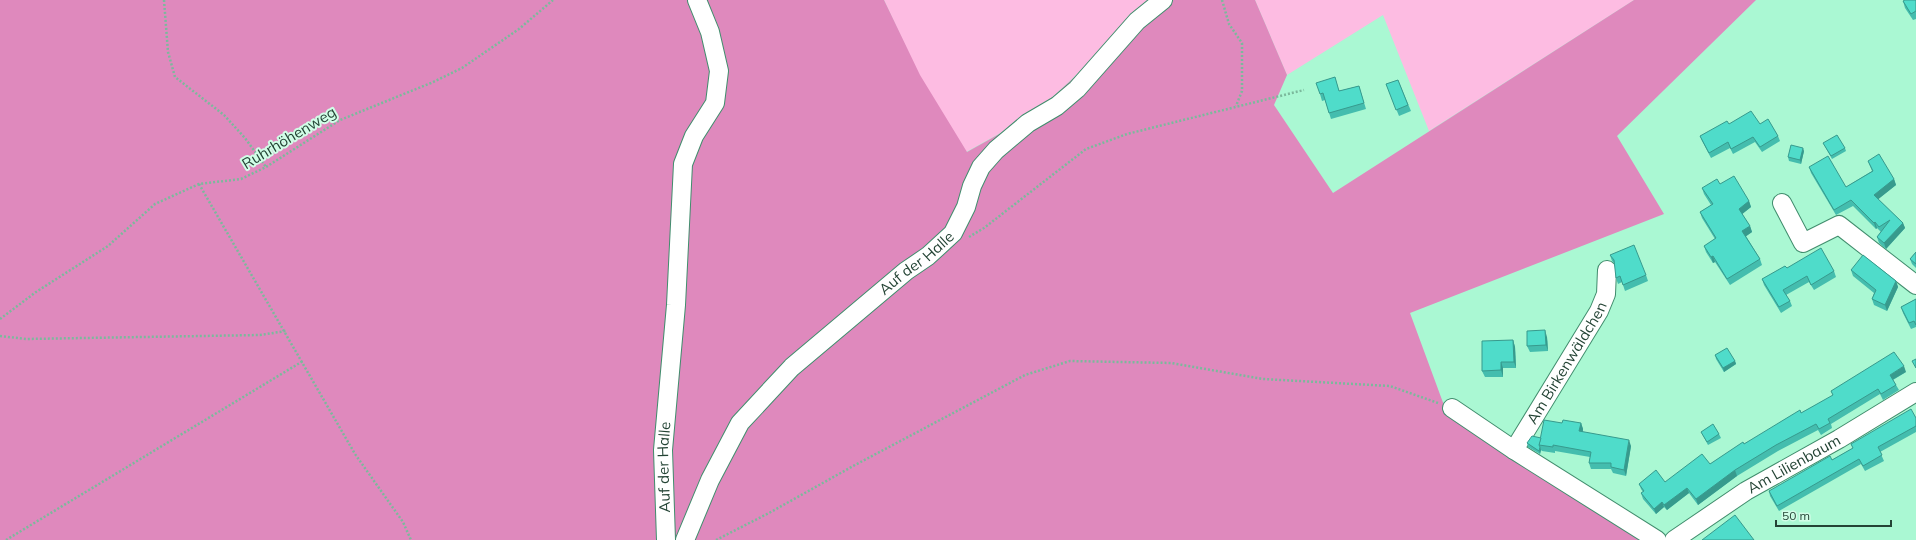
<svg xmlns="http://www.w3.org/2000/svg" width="1916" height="540" font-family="Mulish,sans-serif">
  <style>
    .green { fill: #fdbce2 }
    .forest { fill: #df89bd }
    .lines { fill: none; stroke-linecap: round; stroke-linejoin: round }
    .minor-casing { stroke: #418d6d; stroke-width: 20 }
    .path { stroke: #7bb99c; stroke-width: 2.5; stroke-dasharray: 2 2; stroke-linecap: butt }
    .minor { stroke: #fff; stroke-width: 18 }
    .wall { fill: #44bdae }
    .shaded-wall { fill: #379a8d }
    .building { fill: #4fdcca; stroke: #379a8d }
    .labels { text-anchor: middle; stroke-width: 4; stroke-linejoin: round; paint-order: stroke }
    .street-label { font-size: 15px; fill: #244435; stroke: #d1fde7 }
  </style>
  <rect width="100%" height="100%" fill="#aaf8d3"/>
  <g class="green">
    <path d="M884 0H1157L1033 115 966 152 919 75Z"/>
    <path d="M1255 0H1634L1429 131 1383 15 1287 75Z"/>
  </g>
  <path class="forest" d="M0 0H884L920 75 967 152 1033 115 1093 60 1165 0H1255L1287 75 1274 105 1333 193 1634 0H1756L1617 136 1664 214 1410 313 1445 408 1652 540H0Z"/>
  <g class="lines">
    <g class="minor-casing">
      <g id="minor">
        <path d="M1782 203 1803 243 1839 225 1916 285"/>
        <path d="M1452 408 1514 450 1657 540"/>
        <path id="s1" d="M1514 450 1599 311 1606 294 1607 270"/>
        <path id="s2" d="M666 540 663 450 676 305 683 164 694 136 715 103 719 71 710 32 697 0"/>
        <path id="s3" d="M685 540 710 480 740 423 792 367 906 271 928 256 953 233 966 207 972 186 981 167 996 150 1028 123 1057 106 1077 89 1137 21 1163 0"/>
        <path id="s4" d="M1674 540 1746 491 1839 439 1916 392"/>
      </g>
    </g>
    <g class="path">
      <path d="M164 0 168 52 175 77 224 115 245 138 266 167"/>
      <path d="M1222 0 1229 24 1242 43V91L1236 106"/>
      <path d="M199 184 355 454 403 522 411 540"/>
      <path d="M969 237 984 228 1086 149 1127 134 1304 90"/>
      <path d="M0 319 36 292 108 246 155 204 199 184 241 179 266 167 340 120 431 83 462 68 519 29 553 0"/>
      <path d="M0 336 26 339 260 335 286 331"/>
      <path d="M6 540 303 361"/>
      <path d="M716 540 769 513 855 465 1025 375 1070 361 1171 363 1263 379 1390 386 1438 403"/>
    </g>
    <use href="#minor" class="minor"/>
  </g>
  <g class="wall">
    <path d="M1916 0V19L1913 20 1905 8 1903 1Z"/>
    <path d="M1335 77 1339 91 1359 86 1366 109 1331 119 1325 100 1322 101 1320 94Z"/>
    <path d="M1398 80 1411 111 1399 116 1386 84Z"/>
    <path d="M1729 124H1760L1778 136 1780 141 1762 152 1755 142 1733 154 1730 148 1711 158 1702 141 1700 136Z"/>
    <path d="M1823 143 1845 148 1846 151 1832 159Z"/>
    <path d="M1804 151 1801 164 1789 161 1788 157Z"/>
    <path d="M1868 161 1894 179 1896 185 1878 199 1903 223 1905 228 1886 249 1879 243 1877 237 1881 232 1877 228 1876 229 1853 206 1836 215 1811 173 1809 167 1846 187 1872 171Z"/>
    <path d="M1720 184 1749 201 1751 207 1742 214 1750 226 1752 232 1746 236 1760 259 1762 265 1730 285 1715 262 1713 263 1706 252 1704 246 1715 239 1702 218 1700 212 1711 205 1704 194 1702 188Z"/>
    <path d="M1916 252V268L1912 264 1910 259Z"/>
    <path d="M1610 255 1646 275 1648 281 1625 291 1622 282 1618 284 1616 278 1615 264 1612 261Z"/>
    <path d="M1787 268 1834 271 1836 277 1814 290 1809 282 1786 295 1790 301 1792 306 1781 313 1764 285 1762 279Z"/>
    <path d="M1851 270 1896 281 1898 287 1887 311 1874 305 1872 299 1874 293 1853 276Z"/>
    <path d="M1916 299V327L1911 329 1903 313 1901 307Z"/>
    <path d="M1547 337 1548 351 1530 352 1527 346Z"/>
    <path d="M1513 340 1515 347 1516 368H1503V377H1485L1482 371Z"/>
    <path d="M1715 355 1735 361 1736 364 1724 372 1716 359Z"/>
    <path d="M1906 372 1893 380 1899 390 1883 400 1880 394 1831 424 1832 428 1821 435 1818 430 1778 451 1737 476 1698 505 1689 493 1667 510 1664 507 1656 514 1643 499 1641 493 1643 492 1641 489 1639 484 1665 482 1710 464 1744 444 1801 413 1833 396 1831 391Z"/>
    <path d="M1916 418V432L1880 452 1884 461 1865 471 1861 464 1779 511 1770 496 1769 491 1832 460 1853 448 1851 444Z"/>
    <path d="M1562 423H1581L1583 429V432L1631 446 1626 476 1613 473 1611 469H1591L1589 463 1590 457 1555 451V453L1542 451 1541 450 1540 454 1528 447 1527 443 1541 438Z"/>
    <path d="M1701 432 1719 434 1721 438 1708 445Z"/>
  </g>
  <g class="shaded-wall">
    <path d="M1803 148 1804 151 1801 164 1800 160Z"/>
    <path d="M1894 179 1896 185 1876 201 1874 195Z"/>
    <path d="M1749 201 1751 207 1741 215 1739 209Z"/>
    <path d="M1875 222 1877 228 1876 229 1874 223Z"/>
    <path d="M1903 223 1905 228 1886 249 1884 243Z"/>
    <path d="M1750 226 1752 232 1745 237 1742 231Z"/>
    <path d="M1713 256 1715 262 1713 263 1711 257Z"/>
    <path d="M1896 281 1898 287 1887 311 1885 305Z"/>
    <path d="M1545 330 1547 337 1548 351 1546 345Z"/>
    <path d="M1513 340 1515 347 1516 368 1514 362Z"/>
    <path d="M1735 361 1736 364 1724 372 1723 368Z"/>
    <path d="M1501 362 1503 368V377L1501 370Z"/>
    <path d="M1904 366 1906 372 1892 380 1890 375Z"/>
    <path d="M1581 423 1583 429 1582 437 1579 431Z"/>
    <path d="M1629 440 1631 446 1626 476 1624 470Z"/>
    <path d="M1540 447 1541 450 1540 454 1539 451Z"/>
    <path d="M1735 470 1737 476 1698 505 1696 499Z"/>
    <path d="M1687 488 1689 493 1667 510 1664 505Z"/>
    <path d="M1662 502 1664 507 1656 514 1654 509Z"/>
  </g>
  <g class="building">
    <path d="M1905 0H1916V11L1911 14 1903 1Z"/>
    <path d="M1335 77 1339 91 1359 86 1364 103 1329 113 1323 93 1320 94 1316 83Z"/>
    <path d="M1398 80 1408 105 1396 110 1386 84Z"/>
    <path d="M1751 111 1760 124 1768 119 1778 136 1760 147 1753 137 1731 149 1728 142 1709 153 1700 136 1727 121 1729 124Z"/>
    <path d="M1837 135 1845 148 1831 156 1823 143Z"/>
    <path d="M1791 145 1803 148 1800 160 1788 157Z"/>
    <path d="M1879 154 1894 179 1874 195 1903 223 1884 243 1877 237 1890 220 1879 227 1875 222 1874 223 1851 200 1834 210 1809 167 1828 156 1846 187 1873 171 1868 161Z"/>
    <path d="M1734 176 1749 201 1739 209 1750 226 1742 231 1760 259 1727 279 1713 256 1711 257 1704 246 1716 238 1700 212 1713 204 1702 188 1717 179 1720 184Z"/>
    <path d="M1634 245 1646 275 1623 285 1620 276 1616 278 1614 260 1610 255Z"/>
    <path d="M1821 248 1834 271 1811 285 1807 276 1783 290 1790 301 1779 307 1762 279 1785 266 1787 268Z"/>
    <path d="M1916 252V264L1910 259Z"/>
    <path d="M1863 255 1896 281 1885 305 1872 299 1876 290 1851 270Z"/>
    <path d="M1916 299V325L1914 321 1909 323 1901 307Z"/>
    <path d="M1545 330 1546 345 1527 346V331Z"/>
    <path d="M1513 340 1514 362H1501V370L1482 371V341Z"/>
    <path d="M1727 348 1735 361 1723 368 1715 355Z"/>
    <path d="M1894 352 1904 366 1890 375 1896 385 1881 394 1878 389 1828 419 1830 423 1819 429 1816 424 1776 445 1735 470 1696 499 1687 488 1664 505 1662 502 1654 509 1641 493 1644 491 1639 484 1656 470 1665 482 1702 454 1710 464 1743 442 1744 444 1800 410 1801 413 1833 395 1831 391Z"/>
    <path d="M1916 359V368L1912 361Z"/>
    <path d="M1911 409 1916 418V426L1878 447 1882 455 1863 466 1859 459 1777 506 1769 491 1830 456 1832 460 1853 448 1851 444Z"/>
    <path d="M1544 420 1562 423 1563 420 1581 423 1579 431 1629 440 1624 470 1611 467V463H1589L1591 452 1553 445V447L1539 445Z"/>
    <path d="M1713 424 1719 434 1707 442 1701 432Z"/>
    <path d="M1532 436 1541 438 1539 445 1540 447 1539 451 1527 443Z"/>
    <path d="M1735 515 1754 540H1702Z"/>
  </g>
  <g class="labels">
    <g class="street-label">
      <text transform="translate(289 138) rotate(-31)" y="5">Ruhrhöhenweg</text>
      <text dy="5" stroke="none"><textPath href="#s3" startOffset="368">Auf der Halle</textPath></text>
      <text dy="5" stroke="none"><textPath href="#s1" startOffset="102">Am Birkenwäldchen</textPath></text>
      <text dy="5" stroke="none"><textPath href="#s4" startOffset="142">Am Lilienbaum</textPath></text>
      <text dy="5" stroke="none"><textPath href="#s2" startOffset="73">Auf der Halle</textPath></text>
    </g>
  </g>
  <path d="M1776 520v6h115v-6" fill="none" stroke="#244435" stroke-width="2"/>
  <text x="1782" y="520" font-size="12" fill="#244435" stroke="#d1fde7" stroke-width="3" paint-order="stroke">50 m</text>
</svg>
